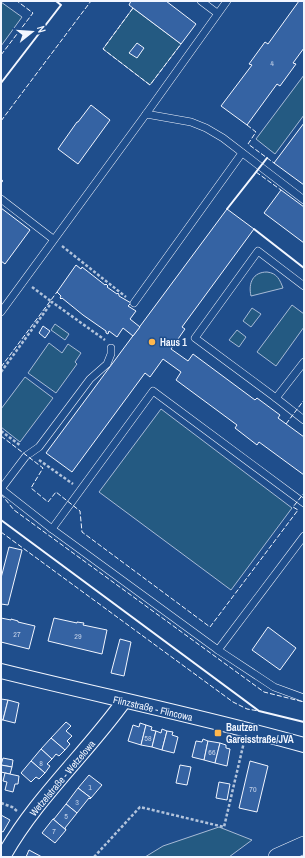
<svg xmlns="http://www.w3.org/2000/svg" width="305" height="858" font-family="'Archivo Narrow',sans-serif">
  <style>
    .green { fill: #245a82; stroke: #a8bbd7 }
    .building { fill: #3563a3; stroke: #f2f6ff }
    .lines { fill: none; stroke-linecap: round; stroke-linejoin: round }
    .service-casing { stroke: #f2f6ff; stroke-width: 8 }
    .minor-casing { stroke: #f2f6ff; stroke-width: 16 }
    .tertiary-casing { stroke: #f2f6ff; stroke-width: 18 }
    .path { stroke: #b3c4dc; stroke-width: 2.5; stroke-dasharray: 3 2; stroke-linecap: butt }
    .service { stroke: #1f4e8c; stroke-width: 7 }
    .minor { stroke: #1f4e8c; stroke-width: 14 }
    .tertiary { stroke: #1f4e8c; stroke-width: 17 }
    .fence { stroke: #f2f6ff; stroke-width: 1; stroke-dasharray: 5 2; stroke-linecap: butt }
    .wall { stroke: #f2f6ff; stroke-width: 2 }
    .poi-dot { fill: #ffb74d; stroke: #1f4e8c; stroke-width: 1.5 }
    .labels { text-anchor: middle; stroke-width: 3; stroke-linejoin: round; paint-order: stroke }
    .number-label { font-size: 8px; fill: #c3d1e8 }
    .poi-label { font-size: 10px; font-weight: bold; fill: #f2f6ff; stroke: #1f4e8c; text-anchor: start }
    .street-label { font-size: 10px; fill: #f2f6ff; stroke: #1f4e8c }
  </style>
  <rect width="100%" height="100%" fill="#1f4e8c"/>
  <g class="green">
    <path d="M1 2 22 17 1 46Z"/>
    <path d="M133 8 181 44 150 85 103 49Z"/>
    <path d="M304 75V115L275 154 256 139Z"/>
    <path d="M267 272C277 273 280 280 283 288L251 296C248 283 253 272 267 272Z"/>
    <path d="M292 305 304 314V327L276 366 257 352Z"/>
    <path d="M252 308 261 314 251 327 243 321Z"/>
    <path d="M55 324 69 334 65 340 51 330Z"/>
    <path d="M237 330 246 337 239 347 229 340Z"/>
    <path d="M49 343 62 353 68 344 81 353 75 362 77 364 56 393 28 373Z"/>
    <path d="M25 377 53 398 20 442 1 427V409Z"/>
    <path d="M161 409 292 508 231 590 99 492Z"/>
    <path d="M219 827 252 840 229 857H145L163 846Z"/>
  </g>
  <g class="building">
    <path d="M131 1H166L196 24 181 44 129 5Z"/>
    <path d="M299 1H304V48L293 63 296 64 280 86 277 84 247 125 221 106 252 65 249 64 265 42 268 44Z"/>
    <path d="M137 43 144 48 137 58 129 53Z"/>
    <path d="M91 105 110 120 78 164 58 149 77 122H78Z"/>
    <path d="M304 123V185L274 163Z"/>
    <path d="M281 190 304 207V243L264 213Z"/>
    <path d="M1 208 30 230 5 264 1 261Z"/>
    <path d="M227 209 254 229 182 327 185 329 171 349 188 361 193 354 255 400 257 398 280 415 278 418 304 437V475L259 442 257 445 235 428 237 425 176 380 181 372 163 359 150 377 145 373 72 472 46 453Z"/>
    <path d="M76 265 81 269 82 267 105 285 106 284 108 286 107 287 117 294 118 293 119 295V296L131 303 128 306 136 311 130 319 140 327 133 336 123 328 117 337 109 331 108 334 106 333V331L83 315 62 298 61 299 60 298 61 296 57 292Z"/>
    <path d="M43 326 50 331 45 338 39 333Z"/>
    <path d="M9 547 22 550 8 605 1 604V578Z"/>
    <path d="M1 618 11 620V619L18 621V622L35 626 29 649 1 642Z"/>
    <path d="M54 618 77 623V622L84 623 83 625 107 630 102 654 48 641Z"/>
    <path d="M268 627 296 648 280 670 252 650Z"/>
    <path d="M120 639 131 642 124 676 111 673Z"/>
    <path d="M1 699 8 700 3 720H1Z"/>
    <path d="M8 700 19 703 15 723 3 720Z"/>
    <path d="M66 722 71 726 66 731 72 736 67 741 70 744 65 750 51 738Z"/>
    <path d="M140 723 146 725 141 745 128 741 133 725 139 727Z"/>
    <path d="M146 725 152 727 151 730 156 731 152 747 141 745Z"/>
    <path d="M162 729 167 731 162 750 152 747 156 731 161 733Z"/>
    <path d="M167 731 173 732 172 735 178 737 174 753 162 750Z"/>
    <path d="M51 738 65 750 59 756 56 754 52 759 41 749Z"/>
    <path d="M203 739 208 741 204 760 192 757 196 741 202 742Z"/>
    <path d="M208 741 220 743 215 763 204 760Z"/>
    <path d="M220 743 226 745V748L230 749 227 766 215 763Z"/>
    <path d="M41 749 52 759 47 764 50 766 45 773 31 761Z"/>
    <path d="M3 758 13 760 12 767 1 765Z"/>
    <path d="M31 761 45 773 39 779 36 777 31 782 21 773Z"/>
    <path d="M250 761 268 766 257 812 239 808Z"/>
    <path d="M1 765 12 767 10 774 1 772Z"/>
    <path d="M180 765 191 767 187 785 176 783Z"/>
    <path d="M5 773 19 776 18 784H15L13 792 5 790 7 782 3 781Z"/>
    <path d="M89 775 102 785 91 798 78 788Z"/>
    <path d="M219 782 230 784 227 800 216 798Z"/>
    <path d="M78 788 91 798 90 799 89 798 77 813 66 804Z"/>
    <path d="M66 804 77 813 65 828 66 830 53 819H54Z"/>
    <path d="M1 815 10 820 3 832 1 831Z"/>
    <path d="M53 819 66 830 55 843 42 833Z"/>
    <path d="M29 850 42 857H26Z"/>
  </g>
  <g class="lines">
    <g class="service-casing">
      <g id="service">
        <path d="M201 1 217 13"/>
        <path d="M146 114 227 1"/>
        <path d="M1 199 53 239"/>
        <path d="M134 303 242 153"/>
        <path d="M1 312 146 114 191 122 206 128 223 138 304 200"/>
        <path d="M304 362 276 398 304 420"/>
        <path d="M276 398 195 338 258 251 304 286"/>
        <path d="M1 489 52 529 218 650 274 687 304 698"/>
        <path d="M1 489 26 456 39 447 90 379 107 364 111 354V348"/>
        <path d="M52 529 153 391 304 503"/>
        <path d="M218 650 304 536"/>
      </g>
    </g>
    <g class="minor-casing">
      <g id="minor">
        <path d="M1 671C102 696 204 717 304 745"/>
        <path d="M3 857C35 799 86 754 124 701"/>
      </g>
    </g>
    <g class="tertiary-casing">
      <path id="tertiary" d="M277 857 304 845"/>
    </g>
    <g class="path">
      <path d="M62 246 126 297"/>
      <path d="M32 287 52 302"/>
      <path d="M1 372 52 302 105 340"/>
      <path d="M1 431 21 446"/>
      <path d="M39 460 73 484"/>
      <path d="M1 803 12 807 17 811"/>
      <path d="M94 857 140 807 224 827 244 742"/>
    </g>
    <use href="#service" class="service"/>
    <use href="#minor" class="minor"/>
    <use href="#tertiary" class="tertiary"/>
    <g class="fence">
      <path d="M133 8 103 49 150 85 181 44"/>
      <path d="M1 55 33 13 17 1"/>
      <path d="M1 121 91 1"/>
      <path d="M247 125 256 132 248 144 274 163"/>
      <path d="M256 172 281 190"/>
      <path d="M1 367 57 292"/>
      <path d="M286 424 304 400"/>
      <path d="M1 436 43 468 31 488 48 502 56 492 80 511 82 532 210 627 298 510 293 507 304 493"/>
      <path d="M1 494 14 510 264 692 304 702"/>
      <path d="M1 532 233 702 247 709 259 711"/>
    </g>
    <g class="wall">
      <path d="M1 83 61 5 56 1"/>
      <path d="M1 180 2 181 1 182"/>
      <path d="M227 209 267 158"/>
      <path d="M254 229 304 268"/>
      <path d="M1 520 259 711 304 722"/>
    </g>
  </g>
  <g class="poi-dot">
    <circle cx="152" cy="342" r="4"/>
    <rect x="214" y="729" width="8" height="8" rx="2"/>
  </g>
  <g class="labels">
    <g class="number-label">
      <text x="272" y="66">4</text>
      <text x="17" y="637">27</text>
      <text x="78" y="639">29</text>
      <text x="148" y="741">58</text>
      <text x="212" y="755">66</text>
      <text x="41" y="766">8</text>
      <text x="90" y="790">1</text>
      <text x="253" y="792">70</text>
      <text x="77" y="805">3</text>
      <text x="66" y="819">5</text>
      <text x="54" y="834">7</text>
    </g>
    <g class="poi-label">
      <text x="160" y="346">Haus 1</text>
      <text x="226" y="731">Bautzen<tspan x="226" dy="12">Gareisstraße/JVA</tspan></text>
    </g>
    <g class="street-label">
      <text transform="translate(153 708) rotate(13)" y="4">Flinzstraße - Flincowa</text>
      <text transform="translate(62 778) rotate(-50)" y="4">Wetzelstraße - Wetzelowa</text>
    </g>
  </g>
  <rect width="305" height="858" fill="none" stroke="#f2f6ff" stroke-width="4"/>
  <g transform="translate(32 32) rotate(73)" stroke="#1f4e8c" stroke-width="3" paint-order="stroke">
  <path d="M0-3L7 15L0 10L-7 15Z" fill="#f2f6ff"/>
  <text y="-6" font-size="11" font-weight="bold" text-anchor="middle" fill="#f2f6ff">N</text>
  </g>
</svg>
